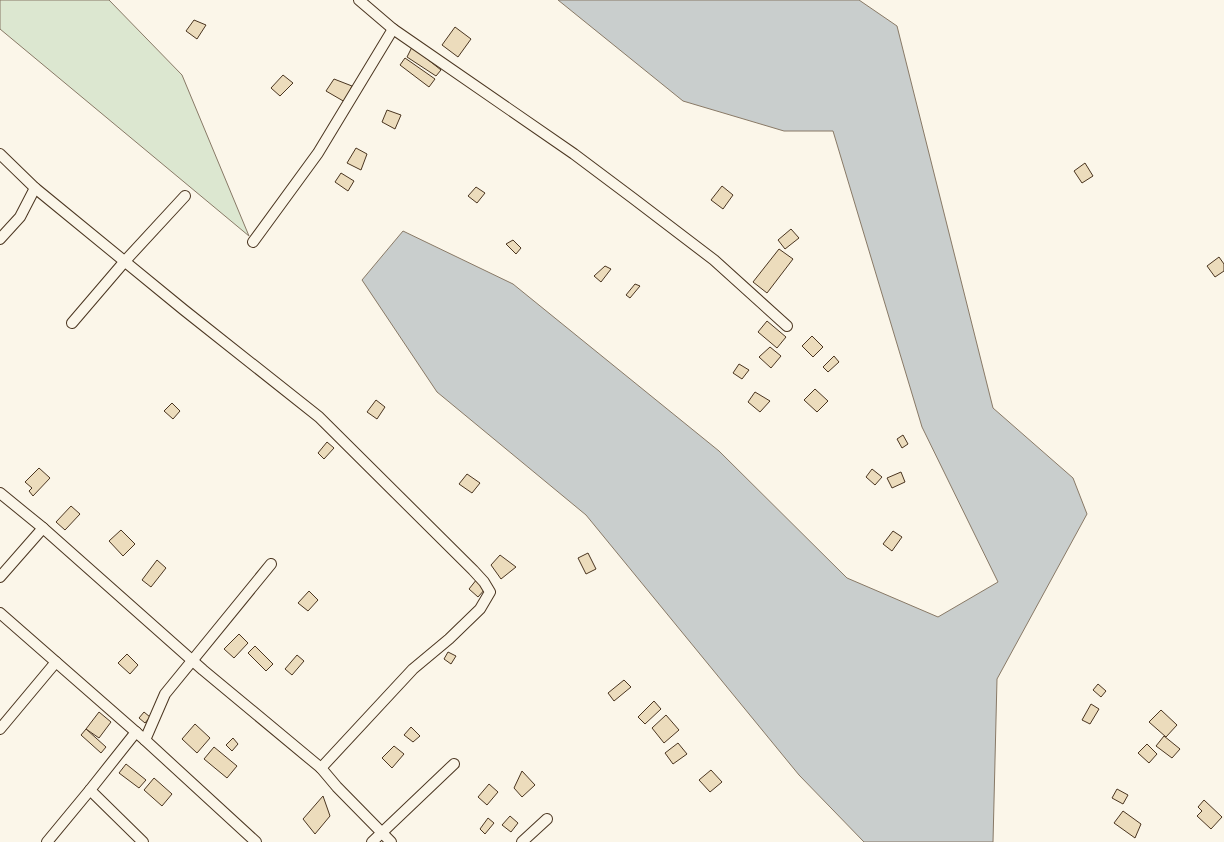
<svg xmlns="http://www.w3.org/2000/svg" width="1224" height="842" font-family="'IBM Plex Sans',sans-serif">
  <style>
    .green { fill: #dce7d0; stroke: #887966 }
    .water { fill: #c9cecd; stroke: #887966 }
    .building { fill: #ecdcbc; stroke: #4a3520 }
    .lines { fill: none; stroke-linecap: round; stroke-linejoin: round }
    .street-casing { stroke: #4a3520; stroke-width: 12 }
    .street { stroke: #fbf6e9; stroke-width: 10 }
  </style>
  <rect width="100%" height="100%" fill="#fbf6e9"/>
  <path class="green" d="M0 0H109L182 75 249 236 0 29Z"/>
  <path class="water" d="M558 0H859L897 26 993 408 1073 478 1087 514 997 679 993 842H864L799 775 586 515 437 392 362 280 403 231 513 284 719 451 847 578 938 617 998 582 922 427 833 131H784L683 101Z"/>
  <g class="building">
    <path d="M194 20 206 25 197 39 186 31Z"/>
    <path d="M455 27 471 39 458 57 442 45Z"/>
    <path d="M412 47 441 70 436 76 407 57Z"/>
    <path d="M405 58 435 79 429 87 400 65Z"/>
    <path d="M283 75 293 83 280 96 271 88Z"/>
    <path d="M334 79 352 86 345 102 326 91Z"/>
    <path d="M387 110 401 115 395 129 382 122Z"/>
    <path d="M356 148 367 154 361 170 347 163Z"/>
    <path d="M1085 163 1093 176 1082 183 1074 171Z"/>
    <path d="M341 173 354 181 348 191 335 182Z"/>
    <path d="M722 186 733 195 723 209 711 200Z"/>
    <path d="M476 187 485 193 477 203 468 196Z"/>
    <path d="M791 229 799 238 785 249 778 240Z"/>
    <path d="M513 240 521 248 516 254 506 244Z"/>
    <path d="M779 249 793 259 767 293 753 282Z"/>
    <path d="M1219 257 1224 264V271L1215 277 1207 266Z"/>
    <path d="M605 266 611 269 601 282 594 276Z"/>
    <path d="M635 284 640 286 630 298 626 295Z"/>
    <path d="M767 321 786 337 777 348 758 332Z"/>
    <path d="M812 336 823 347 813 357 802 346Z"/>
    <path d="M770 347 781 356 771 368 759 357Z"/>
    <path d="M834 356 839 362 828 372 823 367Z"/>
    <path d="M739 364 749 370 742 379 733 373Z"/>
    <path d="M815 389 828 401 817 412 804 400Z"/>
    <path d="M755 392 770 401 760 412 748 402Z"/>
    <path d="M376 400 385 407 377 419 367 412Z"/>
    <path d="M172 403 180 411 173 419 164 411Z"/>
    <path d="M903 435 908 444 902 448 897 439Z"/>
    <path d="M327 442 334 448 324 459 318 453Z"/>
    <path d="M39 468 50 478 33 496 29 491 32 488 25 482Z"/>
    <path d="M872 469 882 477 875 485 866 477Z"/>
    <path d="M901 472 905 482 892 488 887 478Z"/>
    <path d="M467 474 480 483 472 493 459 484Z"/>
    <path d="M71 506 80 514 65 530 56 522Z"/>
    <path d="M121 530 135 544 123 556 109 541Z"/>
    <path d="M893 531 902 537 892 551 883 544Z"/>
    <path d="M588 553 596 569 586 574 578 558Z"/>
    <path d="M500 555 516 567 501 579 491 565Z"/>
    <path d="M157 560 166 568 151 587 142 580Z"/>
    <path d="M477 579 486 588 478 597 469 589Z"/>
    <path d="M309 591 318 600 308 611 298 603Z"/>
    <path d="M239 634 248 643 234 658 224 649Z"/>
    <path d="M255 646 273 664 266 671 248 653Z"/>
    <path d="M448 652 456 656 451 664 444 659Z"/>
    <path d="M127 654 138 665 130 674 118 663Z"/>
    <path d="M297 655 304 661 292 675 285 669Z"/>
    <path d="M624 680 631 687 614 701 608 693Z"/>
    <path d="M1098 684 1106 691 1101 697 1093 690Z"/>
    <path d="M654 701 661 709 645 724 638 717Z"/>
    <path d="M1091 704 1099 709 1090 724 1082 720Z"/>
    <path d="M1161 710 1177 725 1166 737 1149 722Z"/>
    <path d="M99 712 111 722 99 738 86 729Z"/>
    <path d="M144 712 150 717 145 723 139 718Z"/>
    <path d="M666 715 679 730 664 743 652 728Z"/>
    <path d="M195 724 210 738 197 753 182 739Z"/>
    <path d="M411 727 420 736 413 742 404 735Z"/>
    <path d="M86 729 106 747 101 753 81 735Z"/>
    <path d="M1164 736 1180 749 1172 758 1156 746Z"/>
    <path d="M233 738 238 744 232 751 226 745Z"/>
    <path d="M678 743 687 754 673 764 665 753Z"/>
    <path d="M1147 744 1157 754 1149 763 1138 753Z"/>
    <path d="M394 746 404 754 392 768 382 758Z"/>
    <path d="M214 747 237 766 227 778 204 759Z"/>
    <path d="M126 764 146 780 139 788 119 773Z"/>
    <path d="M711 770 722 782 710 792 699 780Z"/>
    <path d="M522 771 535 785 522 797 514 788Z"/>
    <path d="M154 778 172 794 162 806 144 790Z"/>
    <path d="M489 784 498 792 487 805 478 797Z"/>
    <path d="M1117 789 1128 795 1123 804 1112 798Z"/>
    <path d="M323 796 330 816 315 834 303 819Z"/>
    <path d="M1204 800 1222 817 1211 829 1197 816 1202 811 1198 807Z"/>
    <path d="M1123 811 1141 824 1135 838 1114 823Z"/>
    <path d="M510 816 518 823 511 832 502 825Z"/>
    <path d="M488 818 494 823 485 834 480 829Z"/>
  </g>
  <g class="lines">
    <g class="street-casing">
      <g id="street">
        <path d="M359 0 393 29 574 154 634 199 714 260 787 326"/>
        <path d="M0 154 35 188 184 310 319 417 473 570 484 582 490 592 480 609 449 639 413 669 321 768"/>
        <path d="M0 239 20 217 35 188"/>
        <path d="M253 242 318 153 393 29"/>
        <path d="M72 323 125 261 185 196"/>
        <path d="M0 493 43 528 203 670 321 768 337 787 391 842"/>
        <path d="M0 577 43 528"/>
        <path d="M0 613 145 740 256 842"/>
        <path d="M0 729 56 662"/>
        <path d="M145 740 165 694 271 564"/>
        <path d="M90 790 143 842"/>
        <path d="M47 842 90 790 136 732"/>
        <path d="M372 842 454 764"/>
        <path d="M522 842 547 819"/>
      </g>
    </g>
    <use href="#street" class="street"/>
  </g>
</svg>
